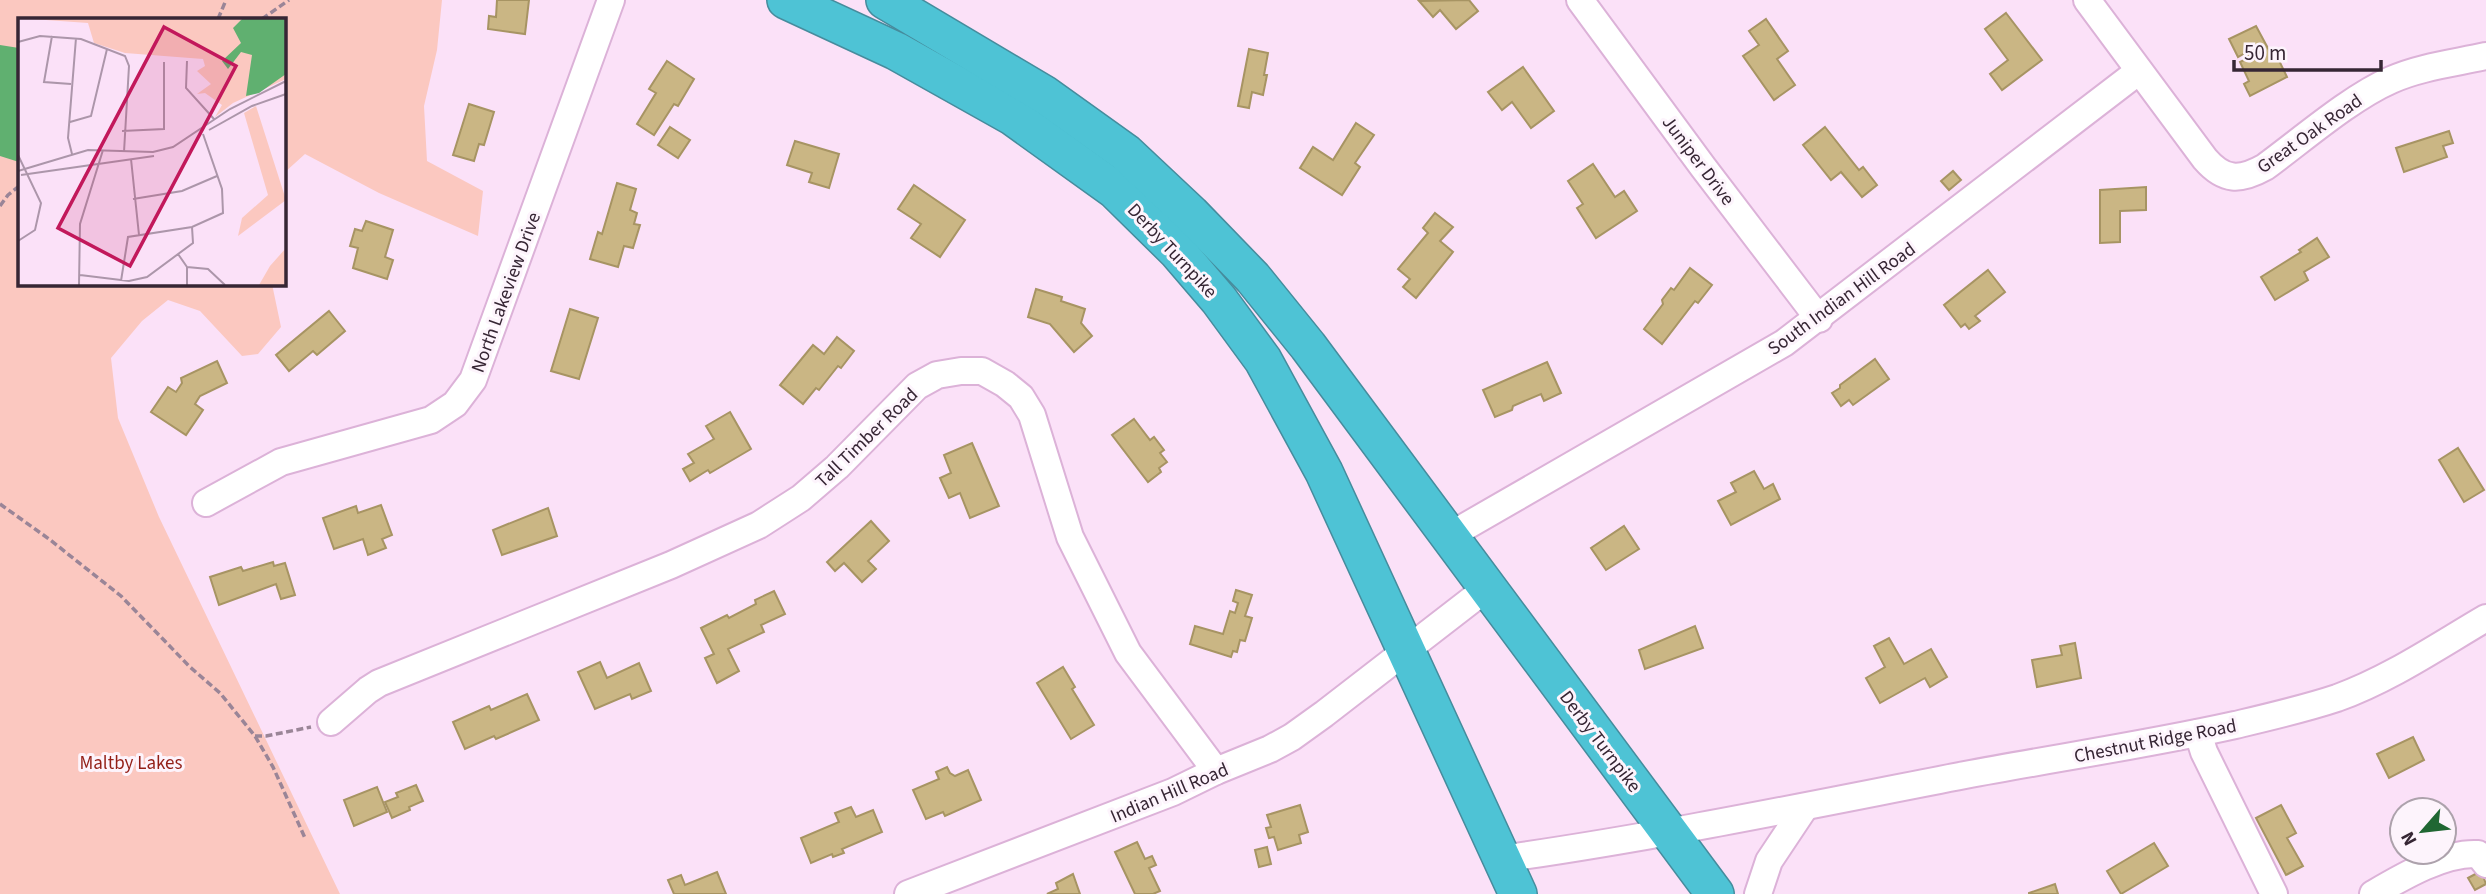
<svg xmlns="http://www.w3.org/2000/svg" width="2486" height="894" font-family="'Source Sans 3',sans-serif">
  <style>
    .green { fill: #fbc8c0 }
    .water { fill: #60b070 }
    .building { fill: #cab684; stroke: #a79463; stroke-width: 2 }
    .lines { fill: none; stroke-linecap: round; stroke-linejoin: round }
    .minor-casing { stroke: #dcb2d8; stroke-width: 30 }
    .highway-casing { stroke: #468c9d; stroke-width: 40 }
    .path { stroke: #9a8597; stroke-width: 3.5; stroke-dasharray: 7 3.5; stroke-linecap: butt }
    .minor { stroke: #fff; stroke-width: 26 }
    .highway { stroke: #4ec3d5; stroke-width: 37 }
    .labels { text-anchor: middle; stroke-width: 6; stroke-linejoin: round; paint-order: stroke }
    .street-label { font-size: 19px; fill: #362634; stroke: #fdf4fc }
    .park-label { font-size: 19px; fill: #931f17; stroke: #fdf4fc }
    .inset-road { fill: none; stroke: #ac96aa; stroke-width: 2 }
    .view { fill: #c2185b; fill-opacity: 0.15; stroke: #c2185b; stroke-width: 3.5 }
    .inset-edge { fill: none; stroke: #362634; stroke-width: 3.5 }
  </style>
  <rect width="100%" height="100%" fill="#fbe1f8"/>
  <path class="green" d="M0 0H442L437 50 424 106 427 161 483 191 478 236 379 193 305 154 284 173V19H19V284H272L281 327 258 354 242 356 200 311 168 300 142 321 111 358 118 418 159 517 340 894H0Z"/>
  <path class="water" d="M0 45 19 48V162L0 156Z"/>
  <g class="building">
    <path d="M497 0H529L525 34 488 29 489 16 496 17Z"/>
    <path d="M1469 0 1478 11 1456 29 1440 10 1433 17 1419 1Z"/>
    <path d="M2006 13 2042 60 2002 90 1990 74 2008 60 1985 29Z"/>
    <path d="M1766 19 1788 51 1777 59 1795 85 1774 100 1743 56 1759 45 1749 31Z"/>
    <path d="M2256 26 2270 52 2274 50 2287 77 2250 96 2244 84 2249 81 2240 62 2248 58 2245 53 2238 57 2229 39Z"/>
    <path d="M1249 49 1268 53 1264 75H1267L1263 95 1252 92 1249 108 1238 106Z"/>
    <path d="M667 61 694 79 678 106 674 104 654 135 637 124 656 93 649 89Z"/>
    <path d="M1523 67 1554 111 1531 128 1512 102 1502 110 1488 92Z"/>
    <path d="M469 104 494 112 484 145 479 144 474 161 453 155Z"/>
    <path d="M1356 123 1374 135 1355 163 1360 167 1342 195 1300 168 1313 147 1333 160Z"/>
    <path d="M670 127 690 140 678 158 658 145Z"/>
    <path d="M1825 127 1859 170 1863 167 1877 185 1862 197 1841 172 1831 180 1803 145Z"/>
    <path d="M2449 131 2453 143 2443 146 2447 157 2404 172 2396 148Z"/>
    <path d="M795 141 839 154 829 188 809 182 812 173 787 165Z"/>
    <path d="M1593 164 1615 197 1624 191 1637 211 1596 238 1577 208 1583 204 1568 181Z"/>
    <path d="M1953 171 1961 180 1949 190 1941 181Z"/>
    <path d="M617 183 636 189 630 210 637 213 634 224 640 225 633 248 624 246 618 267 590 259 598 232 602 234Z"/>
    <path d="M914 185 965 220 940 257 911 238 921 224 898 209Z"/>
    <path d="M2146 187V210L2120 211V242L2100 243V190Z"/>
    <path d="M1435 213 1453 227 1440 241 1453 252 1416 298 1403 287 1410 279 1398 269 1428 233 1423 228Z"/>
    <path d="M366 221 393 230 385 257 393 260 387 279 353 268 358 248 350 246 355 229 362 231Z"/>
    <path d="M2317 238 2329 257 2304 272 2308 280 2275 300 2261 277 2301 252 2299 250Z"/>
    <path d="M1690 268 1712 285 1698 303 1695 301 1662 344 1644 329 1663 304 1662 300 1671 288 1674 290Z"/>
    <path d="M1988 270 2005 292 1975 316 1980 321 1969 329 1965 324 1961 327 1944 305Z"/>
    <path d="M1036 289 1062 297 1061 301 1085 309 1081 323 1092 336 1074 352 1050 324 1028 317Z"/>
    <path d="M570 309 598 318 579 379 551 371Z"/>
    <path d="M329 311 345 331 317 355 313 351 289 371 276 355Z"/>
    <path d="M837 337 854 351 841 368 838 366 819 390 816 388 803 404 780 385 813 345 824 354Z"/>
    <path d="M1875 359 1889 379 1853 405 1849 400 1841 406 1832 393 1840 388V385Z"/>
    <path d="M217 361 227 383 200 396 195 404 203 410 186 435 151 412 168 387 176 392 182 383 181 378Z"/>
    <path d="M1547 362 1561 393 1544 401 1541 394 1513 406 1512 410 1495 417 1483 390Z"/>
    <path d="M730 412 751 449 710 473 708 470 690 481 683 469 694 463 688 454 714 439 706 426Z"/>
    <path d="M1134 419 1150 440 1154 437 1164 450 1160 453 1167 462 1159 468 1161 472 1148 482 1112 435Z"/>
    <path d="M972 443 999 506 970 518 960 493 949 498 940 478 951 473 944 455Z"/>
    <path d="M2458 448 2484 490 2464 502 2439 460Z"/>
    <path d="M1754 471 1764 489 1773 484 1780 499 1731 525 1718 501 1736 492 1731 483Z"/>
    <path d="M381 505 392 535 382 539 386 548 368 555 363 539 334 549 323 518 356 506 358 513Z"/>
    <path d="M548 508 557 536 502 555 493 530Z"/>
    <path d="M871 521 889 541 868 561 876 569 862 582 844 563 835 571 827 562Z"/>
    <path d="M1624 526 1639 549 1606 570 1591 548Z"/>
    <path d="M273 562 274 566 285 563 295 595 281 599 276 584 219 605 210 577 241 567 243 571Z"/>
    <path d="M1236 590 1252 595 1245 616 1252 618 1245 641 1240 640 1237 652 1233 651 1231 657 1190 644 1195 626 1223 634 1230 611 1235 613 1238 603 1233 601Z"/>
    <path d="M774 591 785 614 761 625 764 632 728 649 739 671 717 683 705 658 714 654 701 628 727 615 729 618 756 604 755 600Z"/>
    <path d="M1695 626 1703 648 1645 669 1639 650Z"/>
    <path d="M1889 638 1904 664 1931 649 1947 677 1930 687 1925 678 1880 703 1866 678 1885 667 1874 646Z"/>
    <path d="M2075 643 2081 678 2037 687 2032 660 2062 655 2060 646Z"/>
    <path d="M600 662 607 678 639 663 651 691 632 699 630 694 595 709 578 672Z"/>
    <path d="M1063 667 1075 687 1072 689 1094 725 1071 739 1037 683Z"/>
    <path d="M527 694 539 720 496 739 494 736 465 749 453 722 489 706 491 710Z"/>
    <path d="M2413 737 2424 760 2389 778 2377 754Z"/>
    <path d="M947 767 950 773 955 776 968 770 981 800 945 816 943 812 926 819 913 790 939 779 936 772Z"/>
    <path d="M416 785 423 801 409 807 410 810 392 818 385 802 398 797 396 793Z"/>
    <path d="M377 787 387 812 354 826 344 800Z"/>
    <path d="M1300 805 1308 832 1299 835 1301 843 1278 850 1274 837 1269 838 1266 828 1271 827 1267 815Z"/>
    <path d="M2281 805 2296 833 2287 838 2303 866 2286 875 2256 818Z"/>
    <path d="M851 807 856 817 873 810 882 832 842 849 844 853 833 857 832 854 811 863 801 838 839 822 835 813Z"/>
    <path d="M1137 842 1145 859 1152 856 1156 865 1149 868 1160 891 1153 894H1135L1115 852Z"/>
    <path d="M2154 843 2168 866 2121 894 2107 871Z"/>
    <path d="M1267 847 1271 864 1259 867 1255 850Z"/>
    <path d="M2481 871 2486 884 2475 890 2468 878Z"/>
    <path d="M717 872 726 894H674L668 880 681 875 685 885Z"/>
    <path d="M1073 874 1080 894H1047L1058 889 1056 883Z"/>
    <path d="M2055 884 2058 894H2029V893Z"/>
  </g>
  <g class="lines">
    <g class="minor-casing">
      <g id="minor">
        <path d="M1580 0 1703 167 1819 319"/>
        <path d="M2087 0 2205 159C2224 181 2240 181 2265 167 2302 140 2350 98 2391 80 2420 67 2455 63 2486 56"/>
        <path d="M206 503 281 462 431 420 455 404 473 380 611 0"/>
        <path d="M1449 536 1784 343 2139 71"/>
        <path d="M331 722 368 690 379 683 671 565 759 525 801 498 837 467 917 386 937 375 961 371H982L1005 384 1021 397 1032 415 1070 537 1128 653 1216 771"/>
        <path d="M2198 733 2204 752 2274 894"/>
        <path d="M1501 859C1657 837 1810 805 1965 775 2055 758 2145 745 2235 725 2269 717 2304 709 2337 698 2390 679 2438 646 2486 618"/>
        <path d="M908 894 1173 792 1216 771 1270 749 1292 737 1324 714 1487 588"/>
        <path d="M1758 894 1769 861 1805 807"/>
        <path d="M2373 894C2402 877 2444 852 2478 854L2486 864"/>
      </g>
    </g>
    <g class="highway-casing">
      <g id="highway">
        <path d="M786 0 896 51 1012 116 1115 190 1177 251 1219 300 1263 360 1324 472 1518 894"/>
        <path d="M885 0 1045 95 1126 153 1191 214 1253 278 1308 346 1715 894"/>
      </g>
    </g>
    <g class="path">
      <path d="M218 19 226 0"/>
      <path d="M262 19 289 0"/>
      <path d="M0 206 8 195 19 186"/>
      <path d="M0 504 49 539 121 596 190 667 220 693 255 736 273 767 305 838"/>
      <path d="M255 736H266L311 727"/>
    </g>
    <use href="#minor" class="minor"/>
    <use href="#highway" class="highway"/>
  </g>
  <g class="labels">
    <g class="street-label">
      <text transform="translate(2309 133) rotate(-35)" y="7">Great Oak Road</text>
      <text transform="translate(1699 160) rotate(53)" y="7">Juniper Drive</text>
      <text transform="translate(1173 250) rotate(47)" y="7">Derby Turnpike</text>
      <text transform="translate(505 292) rotate(-70)" y="7">North Lakeview Drive</text>
      <text transform="translate(1841 298) rotate(-36)" y="7">South Indian Hill Road</text>
      <text transform="translate(866 437) rotate(-44)" y="7">Tall Timber Road</text>
      <text transform="translate(2155 740) rotate(-11)" y="7">Chestnut Ridge Road</text>
      <text transform="translate(1601 741) rotate(53)" y="7">Derby Turnpike</text>
      <text transform="translate(1169 792) rotate(-23)" y="7">Indian Hill Road</text>
    </g>
    <g class="park-label">
      <text x="131" y="769">Maltby Lakes</text>
    </g>
  </g>
  <g transform="translate(18 18)">
    <rect width="268" height="268" fill="#fbe1f8"/>
    <path d="M0 0H268V61L215 85 197 99 204 87 187 75 179 76 193 66 179 53 187 48 185 41 107 35 76 25 70 5ZM238 88 268 182 220 218 224 200 250 177 226 95ZM268 230V267H241L252 248Z" fill="#fbc8c0"/>
    <path d="M225 0H268V56L241 75 228 78 234 37 223 34 210 51 204 43 223 25 215 10Z" fill="#60b070"/>
    <path class="inset-road" d="M34 18 26 64 53 66M0 24 22 18 63 21 107 38 111 48 106 134M169 43 168 70 196 101M52 104 73 98 89 31M191 112 234 88 268 76M104 113 146 111V44M54 136 50 120 58 20M0 137 23 185 17 212 0 223M113 141 121 217M0 153 70 132 135 134 155 129 212 91 268 63M3 157 136 138M115 181 164 173 199 158M160 236 169 249V267M169 249 190 251 207 267M62 257 111 263 129 259 175 225 174 209M103 263 110 219 174 209 205 195 204 171 185 116M61 267 62 206 85 132"/>
    <path class="view" d="M146 9 218 48 112 248 40 210Z"/>
    <rect width="268" height="268" class="inset-edge"/>
  </g>
  <g transform="translate(2423 831) rotate(242)"><circle r="33" fill="#fdf4fc" stroke="#ada2ac" stroke-width="2"/>
  <path d="M0-5L12 26L0 18L-12 26Z" fill="#206733"/>
  <text y="-10" font-size="19" font-weight="bold" text-anchor="middle" fill="#362634">N</text>
  </g>
  <path d="M2234 60v10h147v-10" fill="none" stroke="#362634" stroke-width="3.5"/>
  <text x="2244" y="60" font-size="21" fill="#362634" stroke="#fdf4fc" stroke-width="5" paint-order="stroke">50 m</text>
</svg>
